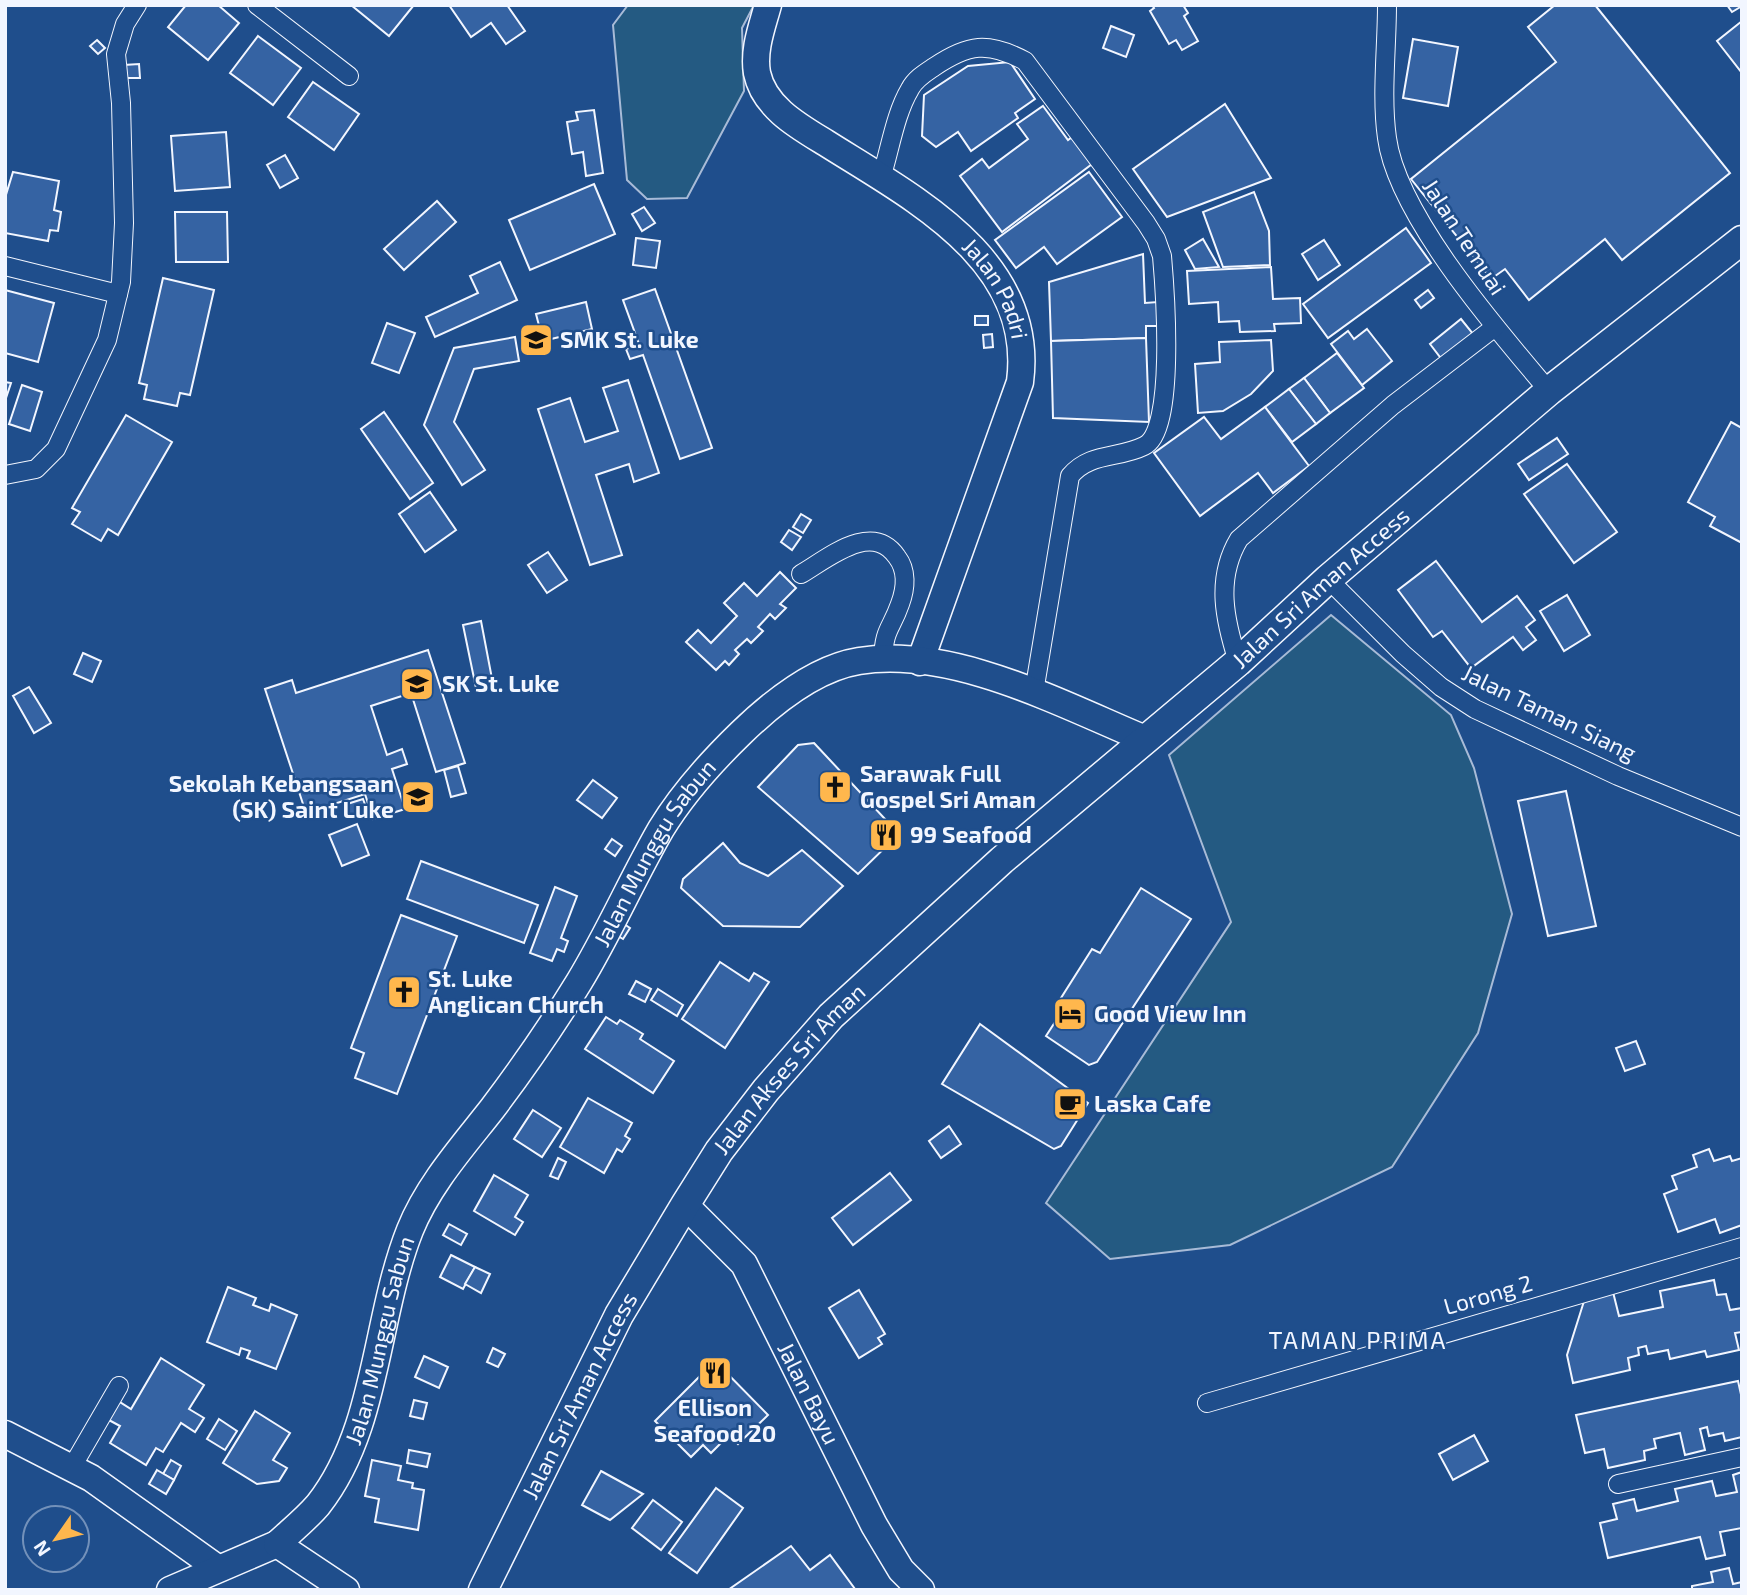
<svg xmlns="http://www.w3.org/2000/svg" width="1747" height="1595" font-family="'Exo 2',sans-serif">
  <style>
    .green { fill: #245a82; stroke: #a8bbd7; stroke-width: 2 }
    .building { fill: #3563a3; stroke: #f2f6ff; stroke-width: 2 }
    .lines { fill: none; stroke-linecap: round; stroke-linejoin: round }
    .street-casing { stroke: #f2f6ff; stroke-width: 20 }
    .secondary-casing { stroke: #f2f6ff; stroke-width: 29 }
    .primary-casing { stroke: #f2f6ff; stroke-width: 31 }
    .street { stroke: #1f4e8c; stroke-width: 18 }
    .secondary { stroke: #1f4e8c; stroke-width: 26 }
    .primary { stroke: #1f4e8c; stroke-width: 28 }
    .labels { text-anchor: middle; stroke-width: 5; stroke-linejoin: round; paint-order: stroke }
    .street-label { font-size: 23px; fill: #f2f6ff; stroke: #1f4e8c }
    .poi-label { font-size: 23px; font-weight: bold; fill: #f2f6ff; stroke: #1f4e8c; text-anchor: start }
    .neighbourhood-label { font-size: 24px; letter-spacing: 2px; fill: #f2f6ff; stroke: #1f4e8c }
  </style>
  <rect width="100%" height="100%" fill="#1f4e8c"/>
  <g class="green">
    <path d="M628 5H754L742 28 744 91 687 198 647 199 627 180 613 25Z"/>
    <path d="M1331 615 1451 715 1474 768 1512 914 1478 1033 1392 1167 1230 1245 1110 1259 1046 1203 1231 922 1169 755Z"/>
  </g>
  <g class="building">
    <path d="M186 5H218L239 23 208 60 168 27Z"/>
    <path d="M351 5H414L389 36Z"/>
    <path d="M449 5H507L525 31 506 44 491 23 471 37Z"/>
    <path d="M1152 5H1183L1188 13 1184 16 1198 41 1182 50 1176 40 1169 44 1150 11 1154 8Z"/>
    <path d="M1555 5H1595L1730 173 1622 260 1605 239 1529 300 1505 269 1491 279 1411 179 1556 62 1528 27Z"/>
    <path d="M1727 5H1742V6L1732 12Z"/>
    <path d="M1742 21V73L1717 41Z"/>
    <path d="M1111 26 1134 35 1126 57 1103 48Z"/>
    <path d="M258 36 301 68 273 105 230 73Z"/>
    <path d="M1413 39 1458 47 1448 106 1403 98Z"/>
    <path d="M97 40 105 48 98 54 90 46Z"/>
    <path d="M1010 62 1035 99 1015 113 1018 118 971 151 958 132 936 147 922 136 924 95 968 66Z"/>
    <path d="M139 64 140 78H124V65Z"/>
    <path d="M313 82 359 114 334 150 288 117Z"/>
    <path d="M1225 104 1271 178 1167 217 1133 169Z"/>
    <path d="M1043 106 1068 140 1076 134 1096 161 1002 232 960 176 982 159 989 168 1028 139 1017 124Z"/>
    <path d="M594 110 603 173 586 176 583 152 572 154 567 122 578 120 576 112Z"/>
    <path d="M226 132 230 187 175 191 171 136Z"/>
    <path d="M285 155 298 178 280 188 267 165Z"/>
    <path d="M13 172 59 181 54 210 61 212 58 231 50 230 48 241 5 233V198Z"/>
    <path d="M1089 172 1122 217 1057 264 1044 247 1016 268 995 240Z"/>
    <path d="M594 184 615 234 530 270 509 220Z"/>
    <path d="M1254 192 1269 231 1270 265 1223 267 1203 212Z"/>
    <path d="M437 201 456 222 404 270 384 249Z"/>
    <path d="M644 207 655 223 642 231 632 214Z"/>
    <path d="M175 212H227L228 262H176Z"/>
    <path d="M1406 228 1431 263 1328 338 1303 304Z"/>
    <path d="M636 238 660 241 656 268 633 265Z"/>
    <path d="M1203 239 1219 267 1195 269 1185 250Z"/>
    <path d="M1324 240 1340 265 1318 280 1302 254Z"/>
    <path d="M1143 254 1145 303 1158 302 1159 326H1146V338L1051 341 1049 282Z"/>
    <path d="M500 262 517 300 435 337 426 317 478 293 470 276Z"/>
    <path d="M1271 267 1273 299 1300 298 1301 323 1274 324 1275 331 1240 332 1239 321 1219 322 1218 302 1189 304 1187 271Z"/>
    <path d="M163 278 214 290 190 395 180 393 177 406 144 399 147 385 139 383Z"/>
    <path d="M655 289 712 448 680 459 643 355 630 359 626 349 639 344 623 300Z"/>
    <path d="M5 290 54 303 38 362 5 353Z"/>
    <path d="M1428 290 1434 298 1421 308 1415 300Z"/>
    <path d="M586 302 592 329 543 341 536 314Z"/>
    <rect x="975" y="316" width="13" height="9"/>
    <path d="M1461 319 1474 335 1443 361 1430 344Z"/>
    <path d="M387 323 415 333 399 373 372 363Z"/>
    <path d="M1367 329 1392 361 1362 385 1331 344 1348 331 1354 339Z"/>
    <path d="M992 334 993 347 984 348 983 335Z"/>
    <path d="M515 337 519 361 474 369 454 422 485 470 462 485 424 425 454 348Z"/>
    <path d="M1146 338 1149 422 1053 418 1051 341Z"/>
    <path d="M1271 340 1273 371 1251 394 1223 411 1198 413 1195 364 1220 362 1219 342Z"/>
    <path d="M1337 353 1364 388 1330 413 1304 378Z"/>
    <path d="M1304 378 1330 413 1316 424 1289 389Z"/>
    <path d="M628 380 659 473 634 482 629 464 596 475 622 555 590 565 538 409 570 398 585 442 618 431 603 388Z"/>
    <path d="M5 382 11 383 5 401Z"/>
    <path d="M22 385 42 392 30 431 9 424Z"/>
    <path d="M1289 389 1316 424 1292 442 1265 407Z"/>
    <path d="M1265 407 1309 466 1273 493 1258 473 1200 516 1154 453 1204 417 1221 439Z"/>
    <path d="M384 412 433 483 410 499 361 429Z"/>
    <path d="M126 415 172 442 118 535 108 529 101 541 72 524 80 512 72 508Z"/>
    <path d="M1731 422 1742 428V543L1710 526 1715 517 1688 502Z"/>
    <path d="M1557 438 1568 454 1529 480 1518 464Z"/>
    <path d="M1567 464 1617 532 1574 563 1524 494Z"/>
    <path d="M430 492 456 530 425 552 399 514Z"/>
    <path d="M801 514 811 520 803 533 793 527Z"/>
    <path d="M789 530 801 537 792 550 781 542Z"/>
    <path d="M548 552 567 580 547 593 528 565Z"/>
    <path d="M1436 561 1482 622 1517 596 1535 620 1526 627 1536 640 1523 650 1513 637 1471 668 1442 631 1433 637 1398 590Z"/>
    <path d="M780 572 796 588 780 604 786 608 775 619 770 614 758 627 763 631 751 643 747 639 735 650 739 654 729 665 725 661 716 670 686 642 698 630 711 643 737 616 724 603 744 583 757 596Z"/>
    <path d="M1567 595 1590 635 1564 651 1540 611Z"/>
    <path d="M481 621 493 684 476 688 463 625Z"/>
    <path d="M428 650 465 763 436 772 411 693 371 706 387 755 402 749 407 764 392 769 405 809 373 819 365 794 306 813 265 689 292 680 296 693Z"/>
    <path d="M83 653 101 661 92 682 74 674Z"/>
    <path d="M29 687 51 723 34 733 13 696Z"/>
    <path d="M814 743 899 834 858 874 758 787 798 745Z"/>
    <path d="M458 766 466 793 451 797 444 770Z"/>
    <path d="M593 780 617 798 602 818 577 800Z"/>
    <path d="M1566 791 1596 926 1548 936 1518 801Z"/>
    <path d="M363 799 367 810 348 817 344 805Z"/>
    <path d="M357 824 369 855 342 866 329 835Z"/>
    <path d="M612 839 622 846 615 856 605 849Z"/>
    <path d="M723 843 740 863 768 876 802 850 843 886 800 927 723 926 681 888 683 879Z"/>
    <path d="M421 861 538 905 524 943 407 899Z"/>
    <path d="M555 887 577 896 561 938 568 941 564 952 557 949 552 961 530 953Z"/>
    <path d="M1141 888 1191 919 1097 1062 1089 1065 1046 1036 1068 1002 1061 998 1092 949 1100 953Z"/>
    <path d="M401 915 457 936 397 1094 355 1078 364 1053 351 1048Z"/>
    <path d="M618 920 630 928 623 939 611 932Z"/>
    <path d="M720 962 749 981 754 973 769 982 725 1048 682 1019Z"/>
    <path d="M636 981 651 989 645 1002 629 994Z"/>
    <path d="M658 989 683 1005 677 1016 651 1000Z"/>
    <path d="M606 1017 617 1024 620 1020 643 1034 640 1039 674 1061 653 1093 585 1049Z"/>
    <path d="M980 1024 1088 1103 1061 1146 1054 1149 942 1084Z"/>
    <path d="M1636 1041 1645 1064 1625 1071 1616 1048Z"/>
    <path d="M588 1098 632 1123 625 1136 630 1139 622 1152 617 1149 604 1173 560 1147Z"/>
    <path d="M533 1110 561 1128 542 1157 514 1139Z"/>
    <path d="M949 1126 961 1144 941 1158 929 1141Z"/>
    <path d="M1709 1149 1714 1161 1730 1156 1732 1161 1742 1158V1225L1720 1233 1715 1219 1678 1232 1664 1194 1677 1189 1672 1176 1697 1167 1693 1155Z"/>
    <path d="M558 1158 566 1162 558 1179 550 1176Z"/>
    <path d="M890 1173 911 1200 853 1245 832 1218Z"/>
    <path d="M494 1175 528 1195 515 1217 523 1222 515 1235 474 1211Z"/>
    <path d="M449 1224 467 1234 461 1245 443 1235Z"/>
    <path d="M451 1255 475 1267 463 1289 440 1277Z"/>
    <path d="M475 1267 490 1274 481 1293 465 1284Z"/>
    <path d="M1714 1280 1717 1295 1726 1294 1730 1310 1742 1308V1332L1735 1333 1739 1350 1707 1357 1705 1351 1670 1359 1668 1350 1648 1354 1646 1346 1638 1348 1639 1355 1628 1358 1630 1370 1573 1383 1567 1355 1585 1298 1613 1292 1619 1316 1663 1307 1660 1291Z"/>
    <path d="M228 1287 256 1298 253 1305 269 1311 271 1304 297 1315 276 1369 247 1358 250 1351 241 1348 239 1355 207 1342Z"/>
    <path d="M859 1290 885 1334 878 1338 882 1344 859 1358 829 1308Z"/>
    <path d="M493 1348 505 1354 498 1367 487 1362Z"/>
    <path d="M424 1356 448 1367 439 1388 415 1377Z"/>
    <path d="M161 1358 204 1385 189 1409 204 1418 195 1432 181 1423 163 1452 156 1448 146 1465 110 1443 120 1426 107 1419 118 1401 131 1409Z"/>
    <path d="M715 1361 768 1415 738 1444 729 1435 711 1453 703 1445 691 1457 655 1421Z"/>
    <path d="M1738 1381 1742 1399V1437L1725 1441 1723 1433 1709 1436 1707 1427 1700 1429 1705 1450 1685 1455 1680 1433 1654 1439 1656 1448 1644 1451 1645 1460 1608 1468 1604 1449 1585 1453 1576 1415Z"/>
    <path d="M414 1400 427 1403 423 1419 410 1416Z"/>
    <path d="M255 1411 290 1433 273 1460 287 1468 279 1481 257 1484 223 1463Z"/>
    <path d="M219 1419 237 1431 225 1450 207 1439Z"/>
    <path d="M1474 1435 1488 1461 1453 1480 1439 1454Z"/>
    <path d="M409 1450 430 1454 427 1467 407 1463Z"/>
    <path d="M171 1460 181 1466 174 1480 163 1474Z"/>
    <path d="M372 1460 401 1466 398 1480 413 1483 412 1488 424 1490 418 1530 375 1522 379 1499 365 1496Z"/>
    <path d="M157 1470 174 1480 166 1494 149 1484Z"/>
    <path d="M601 1471 643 1494 610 1520 582 1505Z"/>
    <path d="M1742 1472V1528L1720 1532 1725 1555 1706 1559 1700 1537 1608 1558 1600 1523 1617 1519 1613 1504 1634 1499 1637 1511 1678 1501 1675 1489 1712 1481 1716 1496 1737 1492 1733 1475Z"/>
    <path d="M716 1488 743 1508 697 1573 669 1553Z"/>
    <path d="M653 1500 682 1522 661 1550 632 1528Z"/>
    <path d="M791 1546 810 1570 830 1555 855 1589 728 1590Z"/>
    <path d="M1729 1568 1733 1584 1742 1582V1590H1692V1586L1713 1582 1711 1572Z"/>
  </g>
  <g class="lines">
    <g class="street-casing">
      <g id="street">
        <path d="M257 5 349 76"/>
        <path d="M1387 5C1387 47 1381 97 1387 138 1397 215 1499 332 1549 391"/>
        <path d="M881 178C890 150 895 114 910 89 915 79 925 73 934 67 968 44 988 41 1025 61L1146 223 1156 239 1162 256C1165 290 1176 432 1144 446 1118 459 1090 452 1070 476L1034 692"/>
        <path d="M5 266 118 294"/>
        <path d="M5 475 36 469 56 449 107 340 121 282 124 223 121 103 116 54 125 24 137 5"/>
        <path d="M801 574C827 559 872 520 897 557 907 570 906 588 900 604 891 630 884 628 883 660"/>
        <path d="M1328 579 1403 654 1441 687 1475 709 1618 776 1742 827"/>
        <path d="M1238 662C1225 621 1215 579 1239 539L1393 405 1495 327"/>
        <path d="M1207 1403 1742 1247"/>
        <path d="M72 1467 119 1386"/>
        <path d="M1618 1484 1742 1457"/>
      </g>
    </g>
    <g class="secondary-casing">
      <g id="secondary">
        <path id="s1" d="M768 5C762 27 753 50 757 73 764 107 798 126 826 143 913 198 1036 260 1020 382L920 662"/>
        <path id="s2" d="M685 1205 744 1264 874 1525 901 1570 921 1590"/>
        <path d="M5 1434 91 1478 216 1567"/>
        <path d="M170 1590 277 1544"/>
        <path id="s3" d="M346 1590 277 1544C291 1531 306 1519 318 1505 378 1429 375 1318 410 1230 428 1185 463 1146 492 1109 523 1068 552 1026 579 982 609 933 632 879 661 829 683 793 711 762 741 733 772 703 815 668 859 661 952 646 1061 704 1145 739"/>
      </g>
    </g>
    <g class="primary-casing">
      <g id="primary">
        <path id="s4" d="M483 1590 619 1315 685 1205 719 1151 766 1090 831 1016 1002 860 1238 662 1328 579 1549 391 1742 240"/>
      </g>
    </g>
    <use href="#street" class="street"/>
    <use href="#secondary" class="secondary"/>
    <use href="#primary" class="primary"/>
  </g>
  <defs>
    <g id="school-square" transform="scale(1.75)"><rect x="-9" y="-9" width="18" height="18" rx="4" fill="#ffb74d" stroke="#1f4e8c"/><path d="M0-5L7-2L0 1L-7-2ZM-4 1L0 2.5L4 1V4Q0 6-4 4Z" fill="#111"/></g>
    <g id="church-square" transform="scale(1.75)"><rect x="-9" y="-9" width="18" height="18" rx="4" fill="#ffb74d" stroke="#1f4e8c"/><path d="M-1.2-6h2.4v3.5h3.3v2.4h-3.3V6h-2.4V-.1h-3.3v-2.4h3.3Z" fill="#111"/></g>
    <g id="restaurant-square" transform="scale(1.75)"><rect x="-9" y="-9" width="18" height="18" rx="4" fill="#ffb74d" stroke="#1f4e8c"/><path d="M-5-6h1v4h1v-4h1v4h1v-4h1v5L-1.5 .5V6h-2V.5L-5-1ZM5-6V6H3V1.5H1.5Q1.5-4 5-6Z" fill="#111"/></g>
    <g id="hotel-square" transform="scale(1.75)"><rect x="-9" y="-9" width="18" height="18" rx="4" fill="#ffb74d" stroke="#1f4e8c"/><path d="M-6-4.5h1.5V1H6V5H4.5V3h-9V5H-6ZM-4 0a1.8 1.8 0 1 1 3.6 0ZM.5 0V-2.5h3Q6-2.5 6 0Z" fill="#111"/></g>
    <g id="cafe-square" transform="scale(1.75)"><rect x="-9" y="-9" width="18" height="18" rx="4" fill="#ffb74d" stroke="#1f4e8c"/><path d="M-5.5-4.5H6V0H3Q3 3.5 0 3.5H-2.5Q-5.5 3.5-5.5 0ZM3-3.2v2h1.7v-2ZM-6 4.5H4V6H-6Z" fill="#111"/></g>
  </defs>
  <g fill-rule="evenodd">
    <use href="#school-square" x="536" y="340"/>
    <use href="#school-square" x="417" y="684"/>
    <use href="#church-square" x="835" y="787"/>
    <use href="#school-square" x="418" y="797"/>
    <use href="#restaurant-square" x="886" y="835"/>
    <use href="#church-square" x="404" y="992"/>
    <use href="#hotel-square" x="1070" y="1014"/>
    <use href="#cafe-square" x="1070" y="1104"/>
    <use href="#restaurant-square" x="715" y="1373"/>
  </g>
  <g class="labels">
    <g class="street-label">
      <text transform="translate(1464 237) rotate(57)" y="8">Jalan Temuai</text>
      <text dy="8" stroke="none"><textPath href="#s1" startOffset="399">Jalan Padri</textPath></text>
      <text dy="8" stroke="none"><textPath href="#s4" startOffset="1325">Jalan Sri Aman Access</textPath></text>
      <text transform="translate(1549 713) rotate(26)" y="8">Jalan Taman Siang</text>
      <text dy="8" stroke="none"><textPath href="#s3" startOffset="882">Jalan Munggu Sabun</textPath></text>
      <text dy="8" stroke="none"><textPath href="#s4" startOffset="607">Jalan Akses Sri Aman</textPath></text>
      <text transform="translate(1488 1295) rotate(-16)" y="8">Lorong 2</text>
      <text dy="8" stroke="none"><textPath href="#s3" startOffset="317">Jalan Munggu Sabun</textPath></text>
      <text dy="8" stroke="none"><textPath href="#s2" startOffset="228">Jalan Bayu</textPath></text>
      <text dy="8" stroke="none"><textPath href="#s4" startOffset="217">Jalan Sri Aman Access</textPath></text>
    </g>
    <g class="poi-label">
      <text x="560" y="348">SMK St. Luke</text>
      <text x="442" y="692">SK St. Luke</text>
      <text x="860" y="782">Sarawak Full<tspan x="860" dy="26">Gospel Sri Aman</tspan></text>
      <text x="394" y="792" text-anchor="end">Sekolah Kebangsaan<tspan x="394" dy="26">(SK) Saint Luke</tspan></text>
      <text x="910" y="843">99 Seafood</text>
      <text x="428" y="987">St. Luke<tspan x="428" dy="26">Anglican Church</tspan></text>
      <text x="1094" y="1022">Good View Inn</text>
      <text x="1094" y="1112">Laska Cafe</text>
      <text x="715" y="1416" text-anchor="middle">Ellison<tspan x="715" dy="26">Seafood 20</tspan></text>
    </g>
    <g class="neighbourhood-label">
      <text x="1358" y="1349">TAMAN PRIMA</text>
    </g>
  </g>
  <rect width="1747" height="1595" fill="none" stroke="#f2f6ff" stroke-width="14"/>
  <g transform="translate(56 1539) rotate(236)"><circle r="33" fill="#1f4e8c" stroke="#7391ba" stroke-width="2"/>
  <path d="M0-5L12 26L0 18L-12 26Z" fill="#ffb74d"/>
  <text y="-10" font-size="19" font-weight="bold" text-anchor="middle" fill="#f2f6ff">N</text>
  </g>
</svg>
